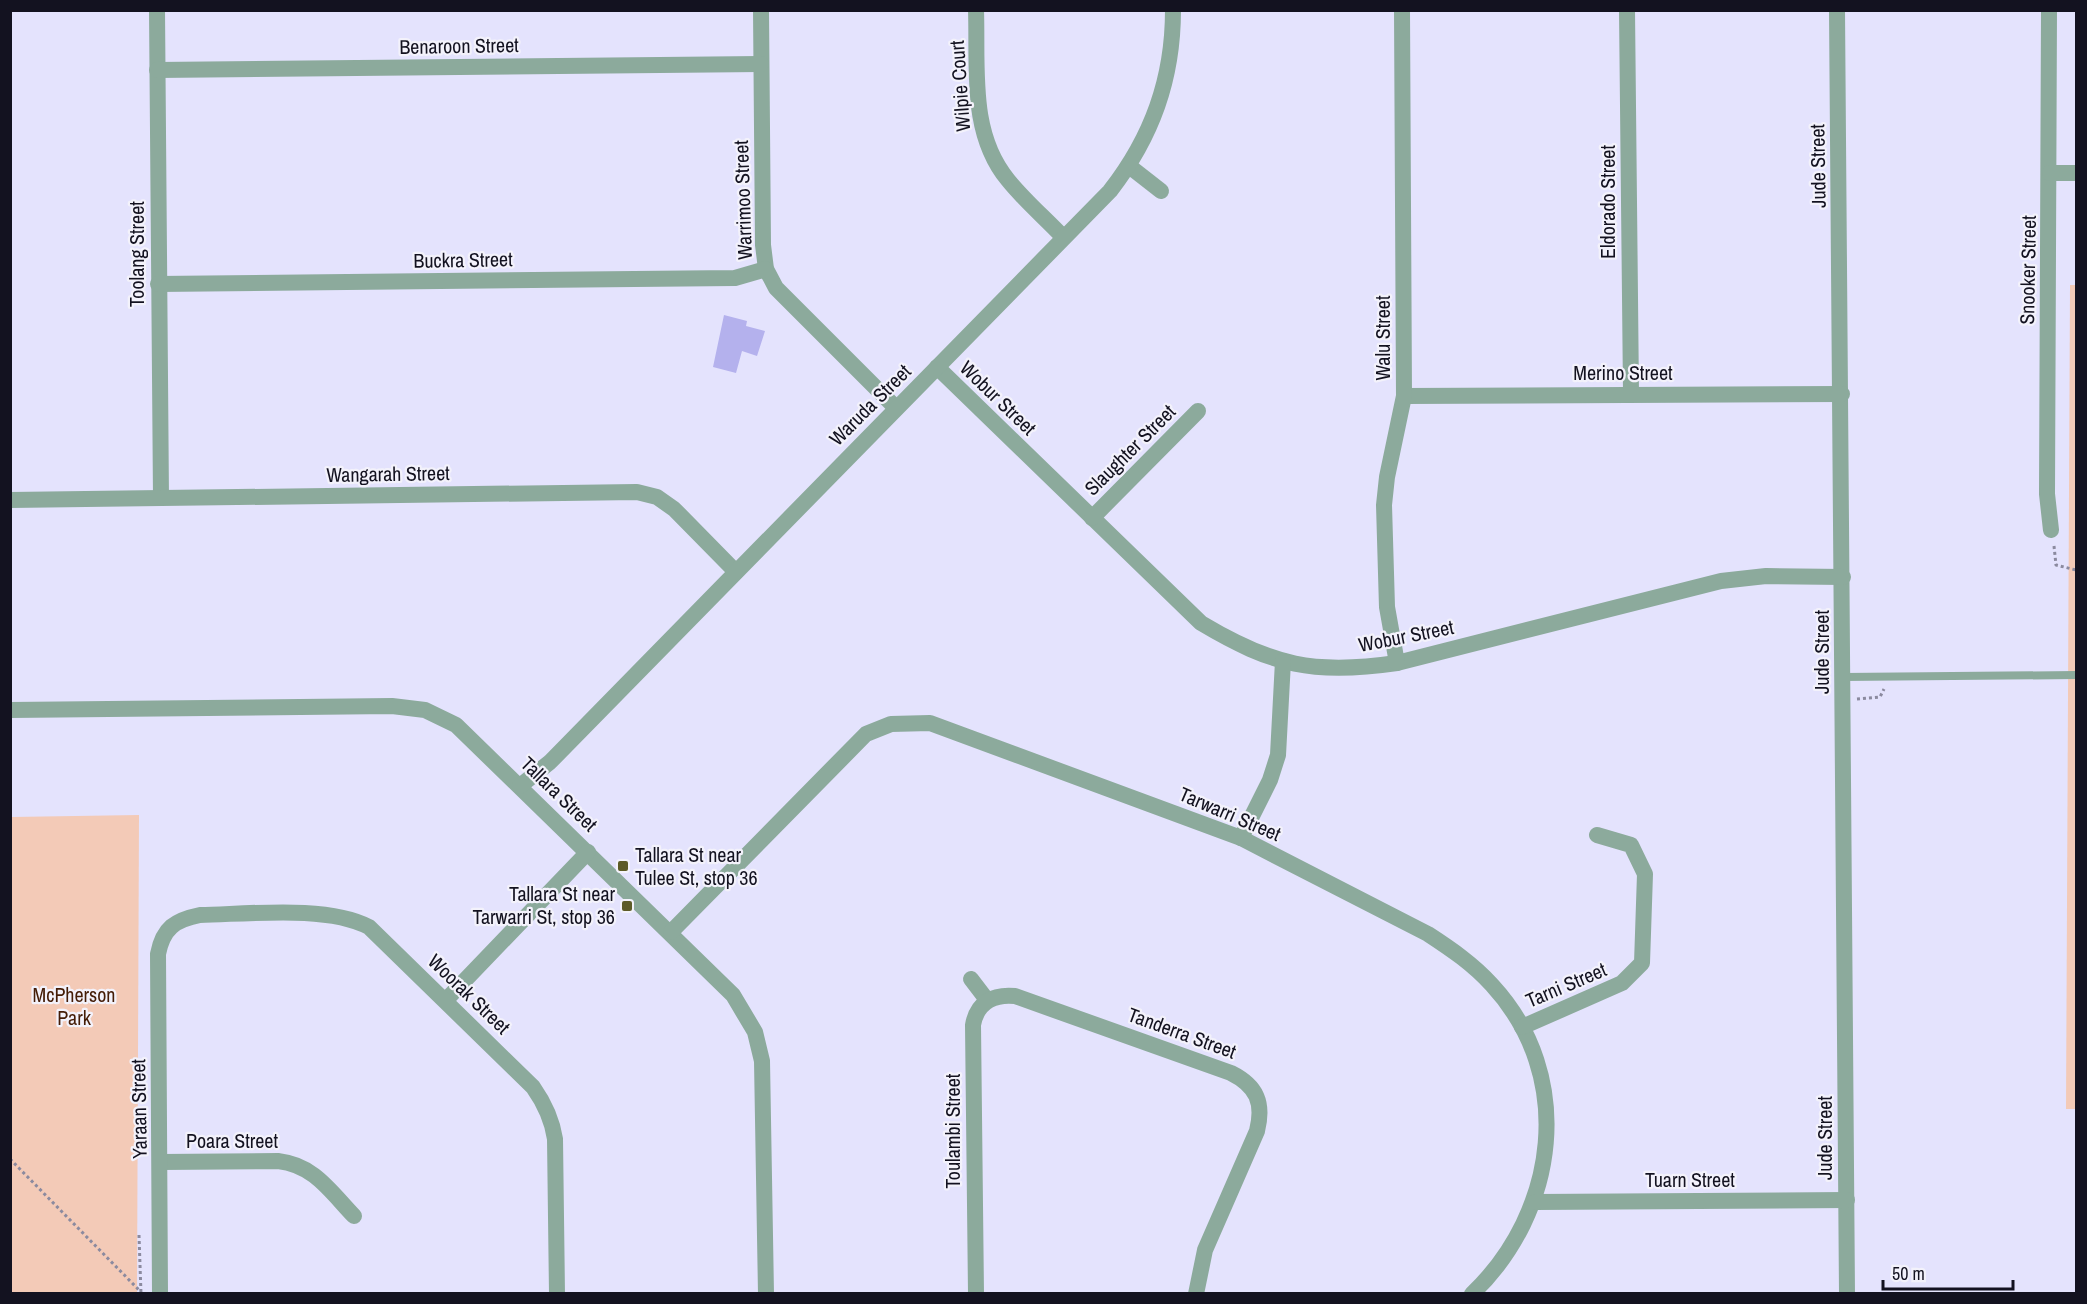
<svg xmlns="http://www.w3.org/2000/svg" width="2087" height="1304" font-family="'Archivo Narrow',sans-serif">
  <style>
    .green { fill: #f3cab7 }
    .building { fill: #b4b1ed }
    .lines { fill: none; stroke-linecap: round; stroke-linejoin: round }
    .path { stroke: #8b8a9f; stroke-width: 3; stroke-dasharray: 3 3; stroke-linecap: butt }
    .service { stroke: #8caa9c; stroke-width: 8 }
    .minor { stroke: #8caa9c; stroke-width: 16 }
    .poi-dot { fill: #5d5b27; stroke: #f3f2fb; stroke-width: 2 }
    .labels { text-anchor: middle; stroke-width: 4.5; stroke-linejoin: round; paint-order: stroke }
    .street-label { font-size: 20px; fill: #131220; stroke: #f3f2fb }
    .poi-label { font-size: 20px; fill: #131220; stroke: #f3f2fb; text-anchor: start }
    .park-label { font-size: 20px; fill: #441c06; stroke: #f3f2fb }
  </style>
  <rect width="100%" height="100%" fill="#e4e3fd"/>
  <g class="green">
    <path d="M2070 285H2076V1109H2066Z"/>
    <path d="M139 815 137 1293H11V817Z"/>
  </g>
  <path class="building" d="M724 315 747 321 746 326 765 331 757 356 742 351 736 373 713 367Z"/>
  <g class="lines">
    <g class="path">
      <path d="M2054 546 2056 565 2076 570"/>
      <path d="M1857 699 1880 697 1884 689"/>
      <path d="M10 1159 140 1291"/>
      <path d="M139 1235 141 1294"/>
    </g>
    <path class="service" d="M1843 677 2076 675"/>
    <g class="minor">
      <path d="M157 10 161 498"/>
      <path d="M761 10 763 245 766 269 776 288 896 408"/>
      <path d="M976 10C978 68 969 133 1008 180 1024 200 1045 218 1063 237"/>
      <path d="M1627 10 1631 393"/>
      <path d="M1837 10 1847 1294"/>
      <path d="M2049 10 2047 494 2051 530"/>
      <path d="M157 70 761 64"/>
      <path d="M1129 166 1161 191"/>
      <path d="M2050 173H2076"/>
      <path d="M158 284 735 278 766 269"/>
      <path d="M937 367 1201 623C1273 666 1314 675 1397 663L1721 581 1766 576 1843 577"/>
      <path d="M1404 396 1842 394"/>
      <path d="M10 500 637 492 657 497 674 509 736 572"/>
      <path d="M1092 518 1198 411"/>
      <path d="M1397 663 1387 607 1384 505 1387 477 1404 396 1402 10"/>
      <path d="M10 710 392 706 425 710 456 725 733 995 755 1032 762 1061 766 1294"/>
      <path d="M520 786 550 762 1110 191C1152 137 1173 79 1173 10"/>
      <path d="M1241 838 1270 780 1278 755 1283 661"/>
      <path d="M671 932 866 734 891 724 930 723 1241 838 1428 934C1451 949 1473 964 1492 985 1576 1076 1558 1212 1472 1294"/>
      <path d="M971 979 987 1000"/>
      <path d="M446 1000 588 852"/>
      <path d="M1522 1027 1622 983 1642 963 1645 874 1631 845 1597 835"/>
      <path d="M161 1162 278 1161C314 1165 330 1191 354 1216"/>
      <path d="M1535 1202 1847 1200"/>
      <path d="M160 1294 158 954C163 928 175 920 200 915 249 914 328 905 369 927L533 1087C545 1104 552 1119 555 1139L557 1294"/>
      <path d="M976 1294 973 1025C977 1002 993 994 1015 996L1231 1073C1257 1086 1264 1103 1257 1131L1205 1250 1196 1294"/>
    </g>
  </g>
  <g class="poi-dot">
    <rect x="617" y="860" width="12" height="12" rx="3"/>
    <rect x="621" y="900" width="12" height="12" rx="3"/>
  </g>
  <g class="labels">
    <g class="street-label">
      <text transform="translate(459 46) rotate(-1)" y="7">Benaroon Street</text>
      <text transform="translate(960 86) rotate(-94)" y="7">Wilpie Court</text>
      <text transform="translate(1818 166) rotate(-91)" y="7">Jude Street</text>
      <text transform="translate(743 200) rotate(-92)" y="7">Warrimoo Street</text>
      <text transform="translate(1608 202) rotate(-90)" y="7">Eldorado Street</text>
      <text transform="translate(137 254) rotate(-90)" y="7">Toolang Street</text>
      <text transform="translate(463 260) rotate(-1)" y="7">Buckra Street</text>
      <text transform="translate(2028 270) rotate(-89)" y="7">Snooker Street</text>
      <text transform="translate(1383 338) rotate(-90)" y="7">Walu Street</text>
      <text x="1623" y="380">Merino Street</text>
      <text transform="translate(998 398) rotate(44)" y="7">Wobur Street</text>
      <text transform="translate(870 405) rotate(-45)" y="7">Waruda Street</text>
      <text transform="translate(1130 450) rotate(-45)" y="7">Slaughter Street</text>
      <text transform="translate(388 474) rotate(-1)" y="7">Wangarah Street</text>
      <text transform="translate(1406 636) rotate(-11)" y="7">Wobur Street</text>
      <text transform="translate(1822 652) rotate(-90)" y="7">Jude Street</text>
      <text transform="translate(559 794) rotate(44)" y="7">Tallara Street</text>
      <text transform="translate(1230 814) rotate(23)" y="7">Tarwarri Street</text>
      <text transform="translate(1566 985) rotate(-23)" y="7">Tarni Street</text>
      <text transform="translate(469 994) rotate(44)" y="7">Woorak Street</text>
      <text transform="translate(1182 1033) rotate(20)" y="7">Tanderra Street</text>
      <text transform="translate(139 1109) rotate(-91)" y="7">Yaraan Street</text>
      <text transform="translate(953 1131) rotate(-90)" y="7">Toulambi Street</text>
      <text transform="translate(1825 1138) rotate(-90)" y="7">Jude Street</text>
      <text x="232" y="1148">Poara Street</text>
      <text x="1690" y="1187">Tuarn Street</text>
    </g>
    <g class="poi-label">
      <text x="635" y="862">Tallara St near<tspan x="635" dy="23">Tulee St, stop 36</tspan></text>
      <text x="615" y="901" text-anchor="end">Tallara St near<tspan x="615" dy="23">Tarwarri St, stop 36</tspan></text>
    </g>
    <g class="park-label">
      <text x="74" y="1002">McPherson<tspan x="74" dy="23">Park</tspan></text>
    </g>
  </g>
  <rect width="2087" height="1304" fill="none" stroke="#131220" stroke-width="24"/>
  <path d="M1883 1280v9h130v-9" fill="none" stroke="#131220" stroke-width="3"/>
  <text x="1892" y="1280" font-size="18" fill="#131220" stroke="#f3f2fb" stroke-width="4.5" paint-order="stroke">50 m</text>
</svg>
